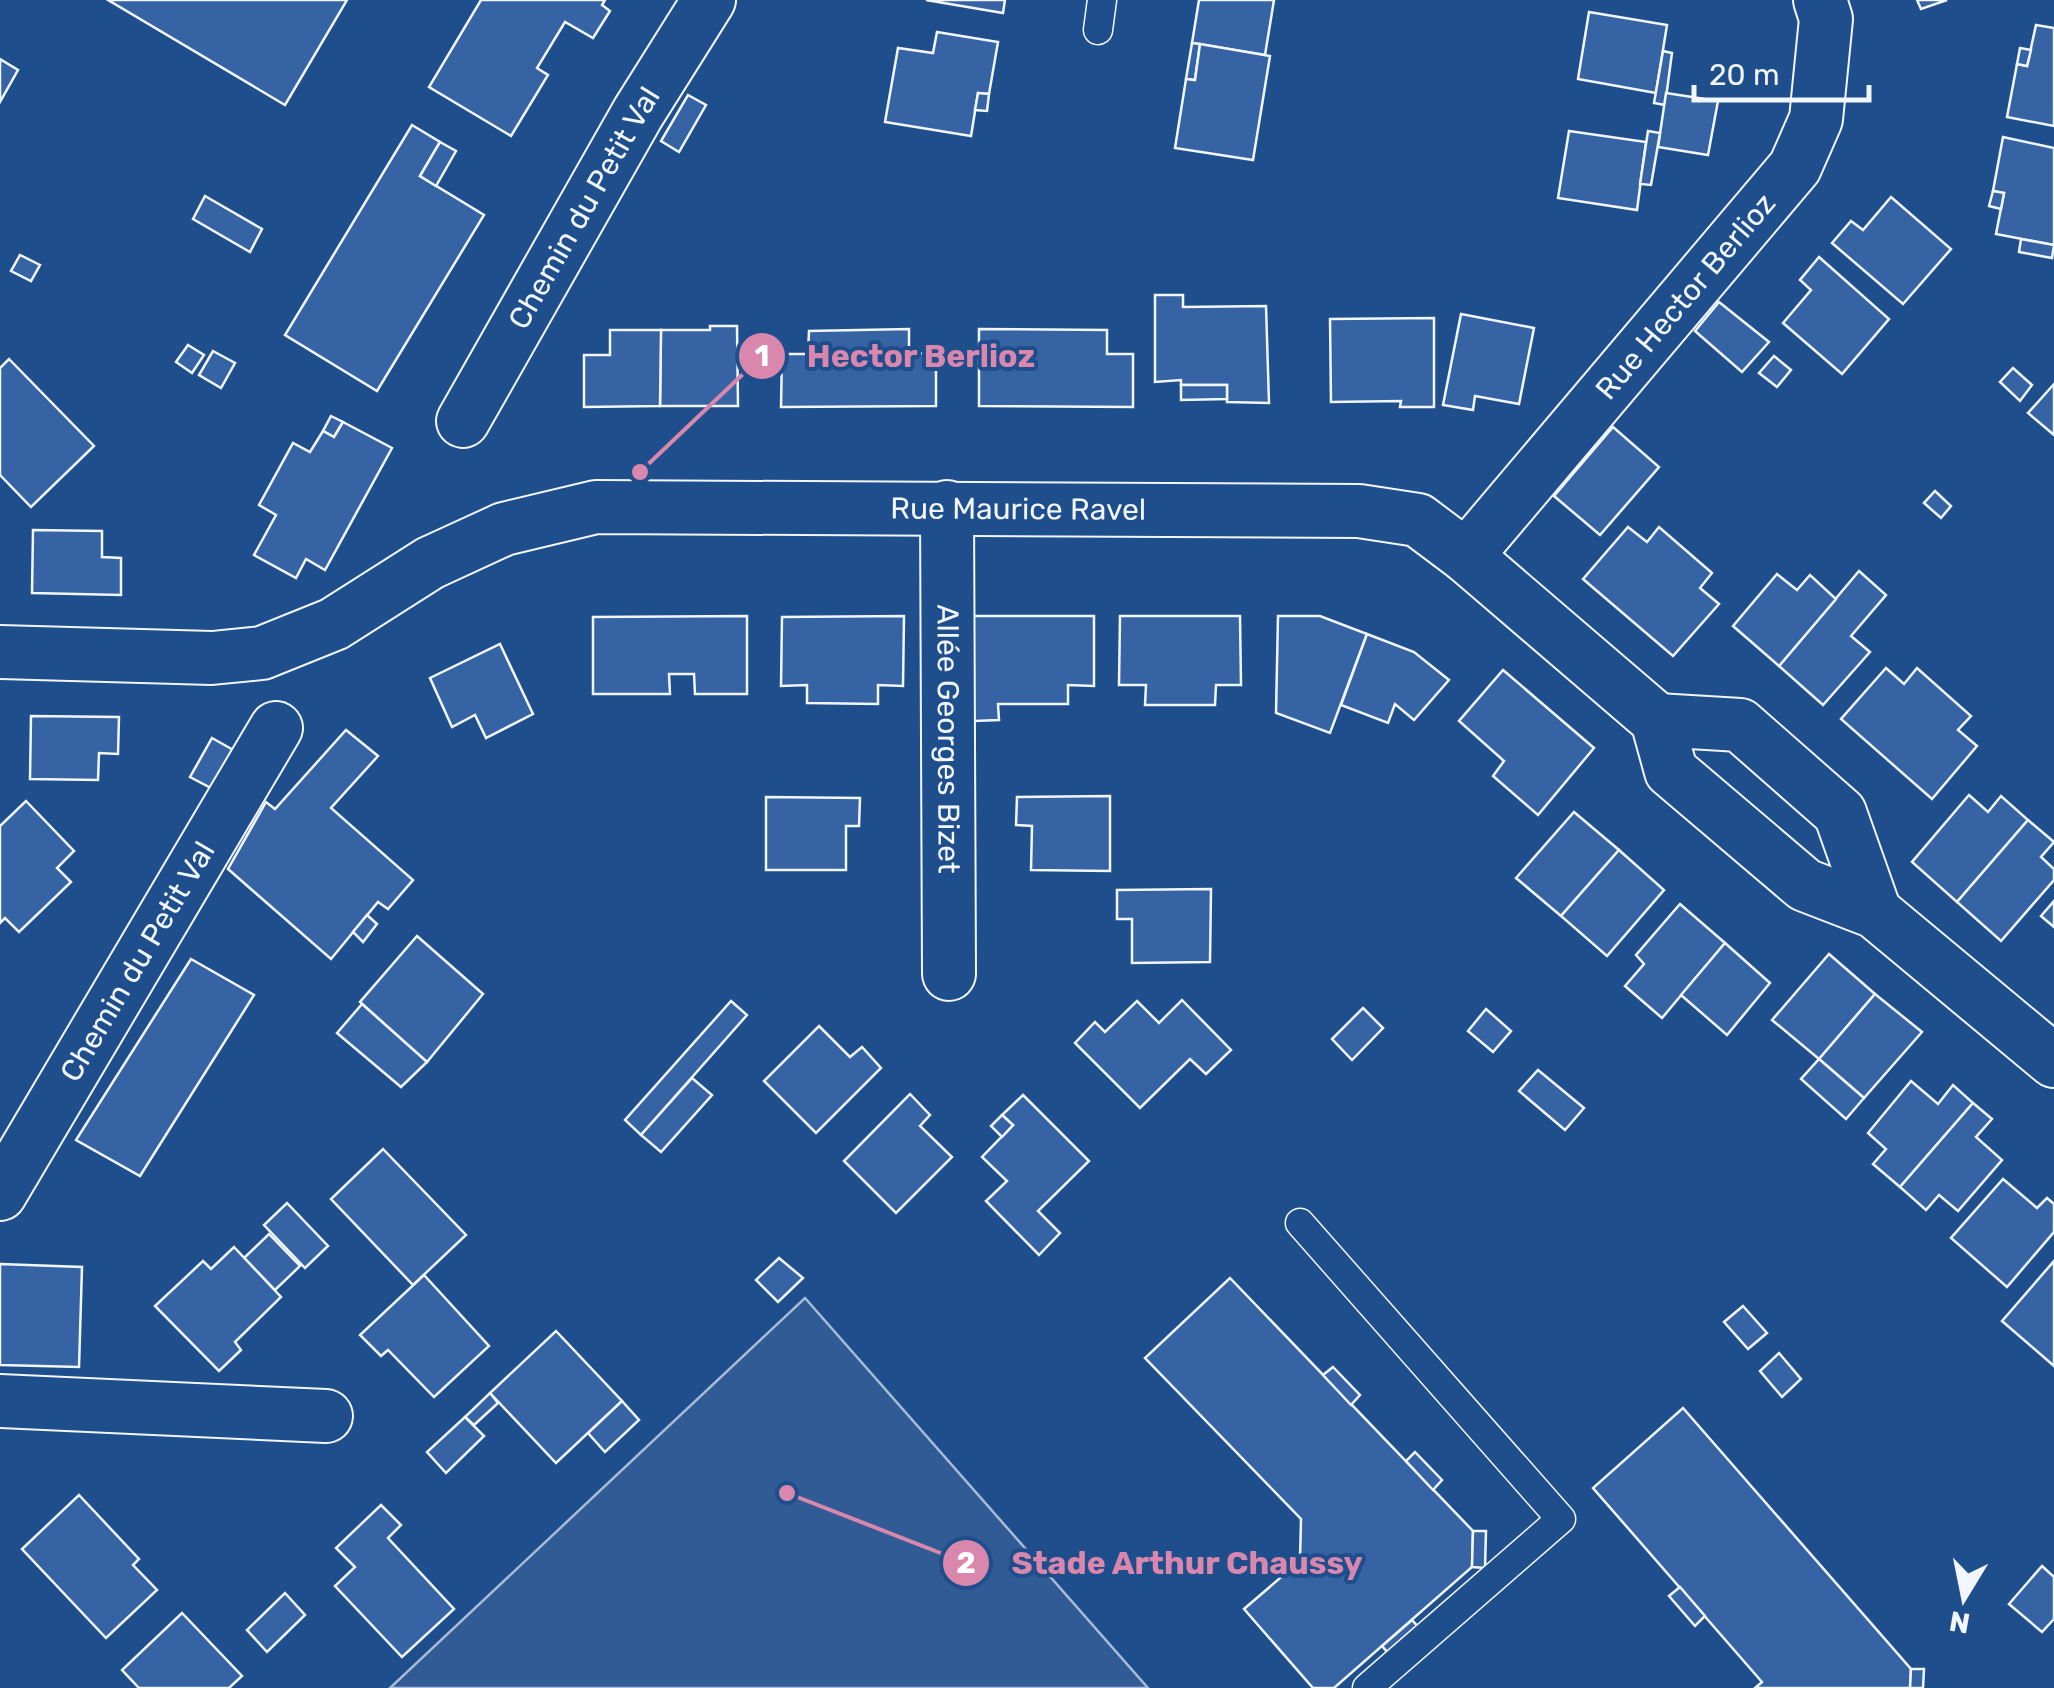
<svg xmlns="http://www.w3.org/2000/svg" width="2054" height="1688" font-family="Rubik,sans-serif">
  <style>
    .built { fill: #305b95; stroke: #a8bbd7; stroke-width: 2.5 }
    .building { fill: #3563a3; stroke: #f2f6ff; stroke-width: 2.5 }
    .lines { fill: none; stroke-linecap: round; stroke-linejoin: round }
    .service-casing { stroke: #f2f6ff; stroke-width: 31 }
    .minor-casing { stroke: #f2f6ff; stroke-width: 56 }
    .service { stroke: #1f4e8c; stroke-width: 28 }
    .minor { stroke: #1f4e8c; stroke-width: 52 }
    .labels { text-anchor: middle; stroke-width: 8; stroke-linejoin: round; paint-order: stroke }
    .street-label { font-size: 30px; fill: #f2f6ff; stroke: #1f4e8c }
    .leader { fill: none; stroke: #da87ad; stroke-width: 4 }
    .callout-dot { fill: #da87ad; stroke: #1f4e8c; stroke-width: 4 }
    .mark-label { font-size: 30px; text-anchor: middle; font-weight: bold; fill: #fff }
    .callout-label { font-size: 32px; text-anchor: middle; font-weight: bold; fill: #da87ad; stroke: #1f4e8c; stroke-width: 8; stroke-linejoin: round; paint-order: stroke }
  </style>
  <rect width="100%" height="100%" fill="#1f4e8c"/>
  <path class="built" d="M805 1298 1148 1688H390Z"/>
  <g class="building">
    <path d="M108 0H347L285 105Z"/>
    <path d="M481 0H605L602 5 610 11 593 38 565 22 537 68 548 75 511 136 429 87Z"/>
    <path d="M926 0H1005L1003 13Z"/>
    <path d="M1199 0H1274L1265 55 1192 43Z"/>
    <path d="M1917 0H1947L1921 9Z"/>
    <path d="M1589 12 1667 25 1656 93 1578 79Z"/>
    <path d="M2036 25 2054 28V126L2007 117 2017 64 2027 66Z"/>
    <path d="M937 32 998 42 989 94 978 93 971 136 885 122 898 48 933 53Z"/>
    <path d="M1192 43 1200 44 1195 80 1186 79Z"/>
    <path d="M1200 44 1270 56 1253 160 1175 148 1186 79 1195 80Z"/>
    <path d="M2020 48 2031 50 2027 66 2017 64Z"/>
    <path d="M1663 51 1672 53 1665 105 1654 103Z"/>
    <path d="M0 59 18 70 0 102Z"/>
    <path d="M978 93 989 94 987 111 975 110Z"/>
    <path d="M1666 93 1718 101 1708 155 1658 147Z"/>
    <path d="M688 95 706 105 679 152 661 141Z"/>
    <path d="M412 125 440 142 420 176 484 215 377 391 285 335Z"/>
    <path d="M1569 131 1646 142 1637 210 1558 198Z"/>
    <path d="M1648 131 1660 133 1651 185 1640 184Z"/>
    <path d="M2003 137 2054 148V245L1996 234 2004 193 1993 191Z"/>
    <path d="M440 142 456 151 436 186 420 176Z"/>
    <path d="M1993 191 2004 193 2001 209 1989 206Z"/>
    <path d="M205 196 262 229 250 252 193 219Z"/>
    <path d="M1891 197 1951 249 1903 304 1832 243 1851 221 1863 230Z"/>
    <path d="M2021 239 2054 245 2052 258 2019 252Z"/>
    <path d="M20 255 40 265 31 281 11 271Z"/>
    <path d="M1819 257 1889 319 1842 374 1783 323 1811 290 1800 280Z"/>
    <path d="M1155 295H1183V307L1266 306 1269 403 1227 402V385H1181V380L1155 382Z"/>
    <path d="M1719 302 1769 342 1742 372 1695 331Z"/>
    <path d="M1461 314 1534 328 1519 404 1475 396 1473 410 1443 405Z"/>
    <path d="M1434 318V407H1400L1401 401 1331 402 1330 319Z"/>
    <path d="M710 326H737L738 406H660L661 330H710Z"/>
    <path d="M909 329V354L936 353V406L781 407 782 354H808L809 331Z"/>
    <path d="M979 329 1107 330V354H1133V407L979 406Z"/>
    <path d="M610 330H661L660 406 584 407V355H610Z"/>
    <path d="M188 345 204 355 192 373 176 362Z"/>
    <path d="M213 351 235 363 221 388 199 375Z"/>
    <path d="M1774 356 1791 370 1777 387 1759 373Z"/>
    <path d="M9 359 94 446 31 507 0 475V368Z"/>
    <path d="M2013 368 2032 385 2020 401 2000 382Z"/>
    <path d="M2054 384V435L2028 413Z"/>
    <path d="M1181 385H1227V399L1181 400Z"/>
    <path d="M331 416 343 422 334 437 323 431Z"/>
    <path d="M343 422 392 448 325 570 306 559 296 578 254 555 276 515 259 505 293 443 310 452 323 431 334 437Z"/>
    <path d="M1613 427 1659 467 1600 535 1554 496Z"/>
    <path d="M1935 491 1951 506 1941 518 1924 503Z"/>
    <path d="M1628 527 1647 542 1659 527 1712 573 1700 588 1719 604 1673 656 1583 579Z"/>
    <path d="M33 530 102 531V557L121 558V595L32 593Z"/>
    <path d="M1859 571 1886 595 1851 636 1870 652 1823 705 1779 666Z"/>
    <path d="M1777 574 1797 590 1810 575 1836 599 1779 666 1733 626Z"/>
    <path d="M747 616V694H695L694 674H669L670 694H593V617Z"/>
    <path d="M904 616 903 686 878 685V704L807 703V685L781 686 782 617Z"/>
    <path d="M972 616H1094V686L1068 685V704H998L999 720 974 721Z"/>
    <path d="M1120 616H1240L1241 685H1216L1215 705H1145L1146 685H1119Z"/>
    <path d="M1278 616H1320L1367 634 1330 733 1276 713Z"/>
    <path d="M1367 634 1414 652 1449 680 1414 720 1395 704 1388 723 1341 705Z"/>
    <path d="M500 644 533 714 486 738 475 715 452 727 430 678Z"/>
    <path d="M1886 668 1904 684 1917 668 1971 716 1958 730 1977 746 1932 799 1841 719Z"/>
    <path d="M1503 670 1594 748 1538 815 1493 776 1504 761 1459 721Z"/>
    <path d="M31 716 119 717 118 754 99 753 98 780 30 779Z"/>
    <path d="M346 730 378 756 331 808 413 880 388 909 378 902 331 959 228 869 266 802 275 809Z"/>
    <path d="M212 738 235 751 213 789 190 777Z"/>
    <path d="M1969 795 1988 812 2001 796 2028 820 1957 902 1912 862Z"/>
    <path d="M1110 796V871L1031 870 1032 826 1016 825 1017 797Z"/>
    <path d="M766 797 860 798 859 826H846V870H766Z"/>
    <path d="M26 801 74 851 57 868 71 882 19 932 5 918 0 923V826Z"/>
    <path d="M1574 812 1619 850 1561 916 1516 878Z"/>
    <path d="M2028 820 2054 842 2041 857 2054 869V880L2001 941 1957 902Z"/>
    <path d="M1619 850 1664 890 1607 956 1561 916Z"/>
    <path d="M1211 889 1210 962 1132 963V919H1117V890Z"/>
    <path d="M2054 901V927L2041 916Z"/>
    <path d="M1680 904 1725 943 1662 1018 1625 986 1644 964 1636 955Z"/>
    <path d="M367 915 377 924 363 942 353 932Z"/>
    <path d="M417 936 483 994 427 1062 360 1002Z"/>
    <path d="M1725 943 1770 983 1727 1035 1681 995Z"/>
    <path d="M1829 954 1875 994 1819 1059 1772 1020Z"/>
    <path d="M191 959 254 995 140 1176 76 1140Z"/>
    <path d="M1875 994 1922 1032 1864 1098 1819 1059Z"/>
    <path d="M1182 1000 1231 1050 1206 1074 1190 1059 1140 1108 1075 1043 1095 1022 1105 1032 1137 1001 1159 1023Z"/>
    <path d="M731 1001 747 1015 641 1135 625 1120Z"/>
    <path d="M362 1004 427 1062 401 1087 337 1033Z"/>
    <path d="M1363 1008 1383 1028 1352 1060 1332 1039Z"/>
    <path d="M1486 1009 1511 1031 1493 1052 1468 1031Z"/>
    <path d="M819 1026 850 1057 862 1047 881 1068 816 1133 764 1081Z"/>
    <path d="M1819 1059 1864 1098 1846 1119 1801 1079Z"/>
    <path d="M1538 1070 1584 1108 1565 1130 1519 1091Z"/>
    <path d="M692 1078 712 1095 661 1152 641 1135Z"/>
    <path d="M1911 1081 1938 1104 1953 1085 1973 1103 1900 1187 1873 1164 1886 1149 1868 1133Z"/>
    <path d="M910 1094 930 1115 920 1126 952 1157 896 1213 844 1161Z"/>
    <path d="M1023 1095 1089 1161 1038 1211 1060 1233 1039 1255 986 1201 1007 1181 982 1157 1013 1125 1002 1115Z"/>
    <path d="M1973 1103 1992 1119 1976 1137 2002 1160 1958 1211 1939 1195 1926 1210 1900 1187Z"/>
    <path d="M1002 1115 1013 1125 1002 1137 991 1126Z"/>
    <path d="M383 1149 466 1235 413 1285 331 1199Z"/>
    <path d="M2003 1179 2037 1208 2047 1198 2054 1204V1232L2007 1287 1951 1238Z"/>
    <path d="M287 1203 328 1246 305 1268 264 1225Z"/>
    <path d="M269 1234 300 1266 275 1290 244 1258Z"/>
    <path d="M234 1247 281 1297 235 1342 241 1350 219 1371 155 1306 203 1261 211 1269Z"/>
    <path d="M779 1258 803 1278 778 1302 756 1280Z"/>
    <path d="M2054 1261V1366L2002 1321Z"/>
    <path d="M0 1264 82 1267 79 1367 0 1365Z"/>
    <path d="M424 1275 489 1346 434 1397 388 1350 381 1356 360 1335Z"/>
    <path d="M1230 1278 1473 1531 1472 1567 1334 1688H1313L1244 1609 1300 1561 1301 1519 1145 1358Z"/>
    <path d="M1743 1306 1767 1333 1748 1349 1724 1322Z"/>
    <path d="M556 1331 622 1401 556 1463 490 1393Z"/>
    <path d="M1779 1353 1801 1379 1782 1397 1760 1371Z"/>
    <path d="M1333 1367 1360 1395 1351 1405 1323 1375Z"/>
    <path d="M490 1393 498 1403 474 1425 465 1417Z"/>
    <path d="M622 1401 639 1420 605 1452 588 1433Z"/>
    <path d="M1683 1408 1911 1669 1910 1688H1755L1762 1682 1593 1488Z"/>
    <path d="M465 1417 484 1436 446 1473 427 1452Z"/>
    <path d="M1415 1452 1442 1480 1433 1490 1406 1461Z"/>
    <path d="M79 1495 139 1559 133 1565 157 1590 106 1638 22 1549Z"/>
    <path d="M381 1505 401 1525 388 1538 454 1609 402 1657 335 1586 355 1567 336 1548Z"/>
    <path d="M1473 1531H1486L1485 1568 1472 1567Z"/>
    <path d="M2042 1566 2054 1577V1619L2042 1632 2009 1604Z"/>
    <path d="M1680 1587 1705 1616 1695 1626 1669 1596Z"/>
    <path d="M285 1593 305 1615 267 1652 247 1630Z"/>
    <path d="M182 1613 242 1676 229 1688H139L122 1670Z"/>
    <path d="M1412 1620 1420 1629 1390 1655 1382 1646Z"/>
    <path d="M1911 1669H1924L1923 1688H1910Z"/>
  </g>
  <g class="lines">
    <g class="service-casing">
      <g id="service">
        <path d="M1098 30 1102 0"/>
        <path d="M1300 1223 1561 1519 1367 1688"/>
      </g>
    </g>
    <g class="minor-casing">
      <g id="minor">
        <path id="s1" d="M463 421 638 113 709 0"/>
        <path id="s2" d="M947 507 949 974"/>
        <path id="s3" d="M1466 556 1795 167 1816 119 1826 19 1820 0"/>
        <path id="s4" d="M0 652 212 658 262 653 334 624 430 563 504 529 596 507 1359 511 1418 520 1466 556 1657 720 1671 771 1805 885 1875 912 2054 1061"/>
        <path d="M1657 720 1740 725 1840 813 1875 912"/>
        <path id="s5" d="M0 1194 276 728"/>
        <path d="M0 1401 326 1416"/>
      </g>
    </g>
    <use href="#service" class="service"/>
    <use href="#minor" class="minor"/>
  </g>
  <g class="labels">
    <g class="street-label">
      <text dy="10" stroke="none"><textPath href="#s1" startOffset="245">Chemin du Petit Val</textPath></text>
      <text dy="10" stroke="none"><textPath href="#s3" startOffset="340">Rue Hector Berlioz</textPath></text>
      <text dy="10" stroke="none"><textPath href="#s4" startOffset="1052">Rue Maurice Ravel</textPath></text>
      <text dy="10" stroke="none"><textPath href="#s2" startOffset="232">Allée Georges Bizet</textPath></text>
      <text dy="10" stroke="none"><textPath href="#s5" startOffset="270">Chemin du Petit Val</textPath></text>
    </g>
  </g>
  <path class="leader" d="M640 472L762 356M787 1493L966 1563"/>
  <g class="callout-dot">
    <circle cx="640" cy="472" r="10"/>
    <circle cx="787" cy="1493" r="10"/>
    <circle cx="762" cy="356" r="25"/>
    <circle cx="966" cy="1563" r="25"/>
  </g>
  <g class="mark-label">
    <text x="762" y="366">1</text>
    <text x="966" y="1573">2</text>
  </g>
  <g class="callout-label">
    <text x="921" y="367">Hector Berlioz</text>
    <text x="1187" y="1574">Stade Arthur Chaussy</text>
  </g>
  <g transform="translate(1964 1598) rotate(190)" stroke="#1f4e8c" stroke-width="8" paint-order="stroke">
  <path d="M0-8L18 38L0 25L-18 38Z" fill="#f2f6ff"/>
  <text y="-15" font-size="28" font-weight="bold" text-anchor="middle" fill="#f2f6ff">N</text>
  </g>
  <path d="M1694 85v15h175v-15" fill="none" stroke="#f2f6ff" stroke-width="5"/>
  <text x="1709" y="85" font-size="30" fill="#f2f6ff" stroke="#1f4e8c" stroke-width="8" paint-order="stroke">20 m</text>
</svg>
